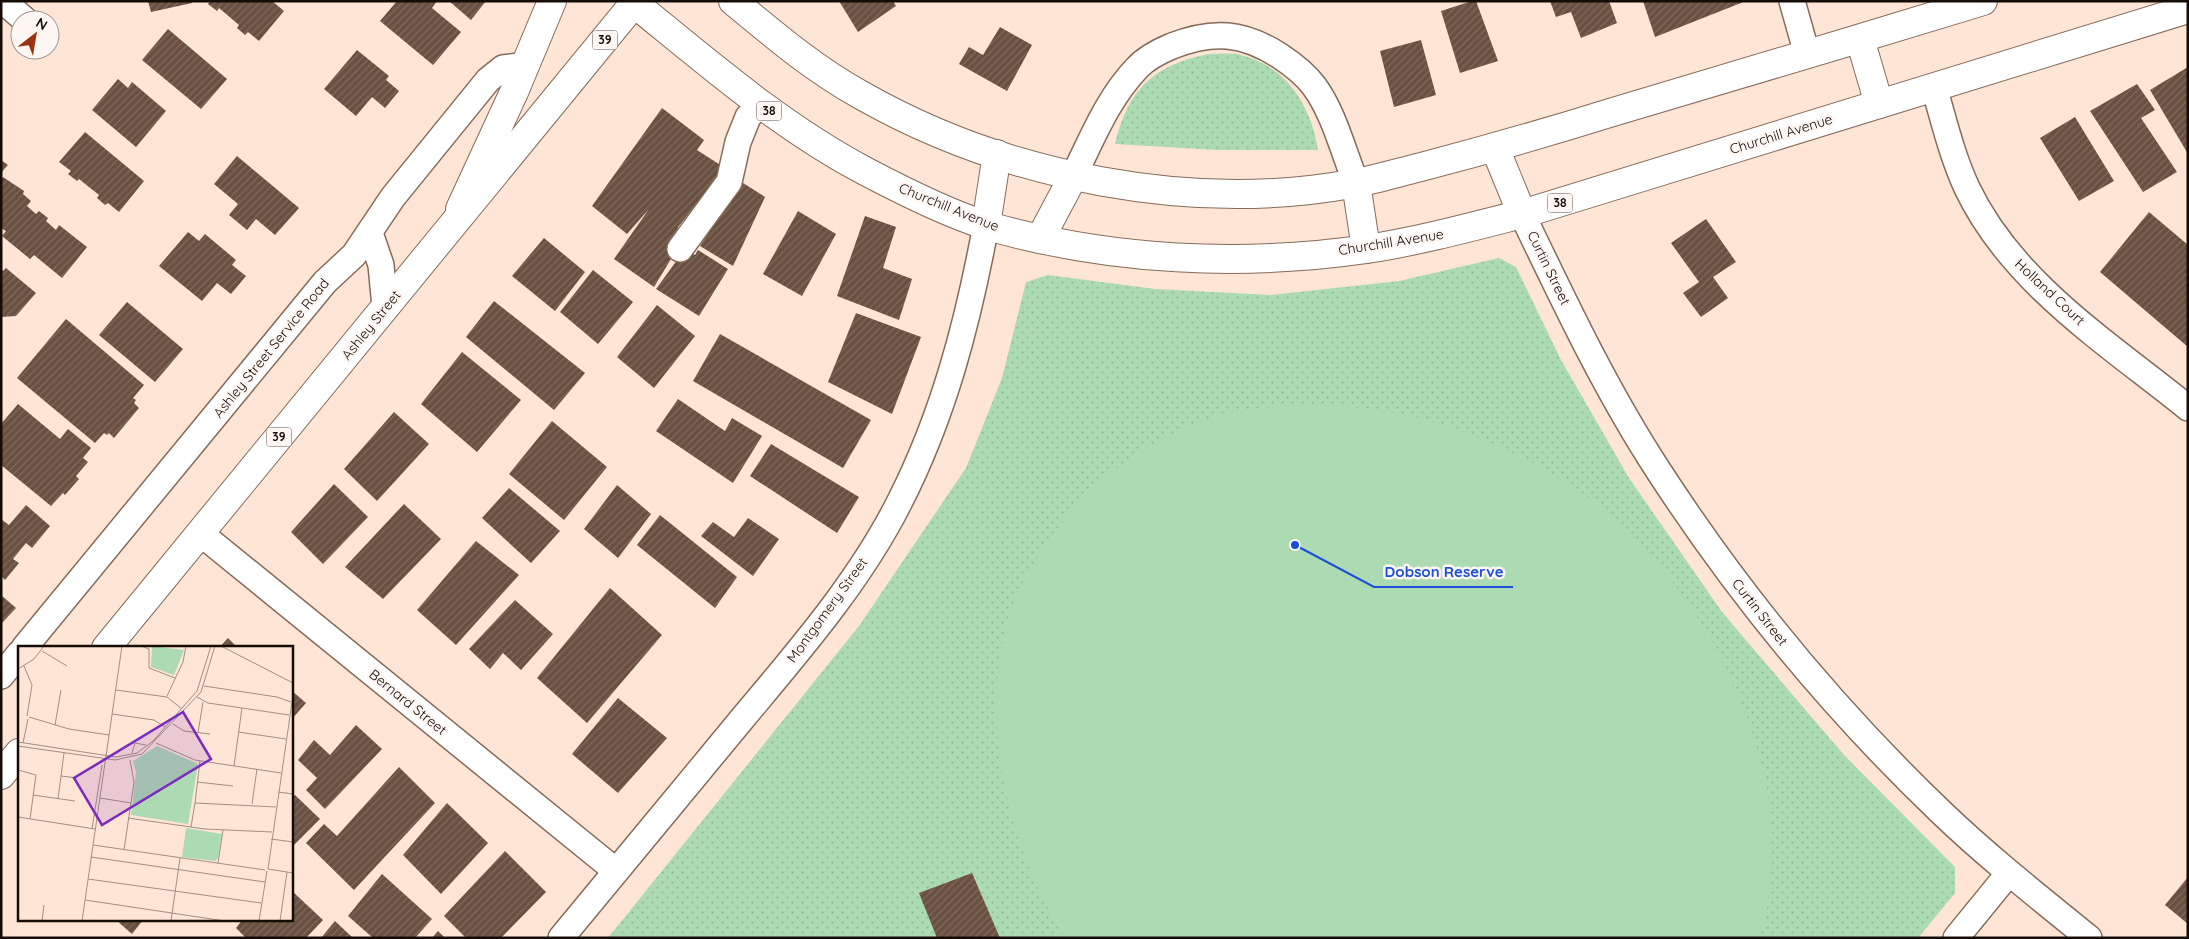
<svg xmlns="http://www.w3.org/2000/svg" width="2189" height="939" font-family="Quicksand,sans-serif">
  <style>
    .park { fill: url(#park-dots) }
    .garden { fill: #acdab2 }
    .building { fill: url(#building-hatch) }
    .lines { fill: none; stroke-linecap: round; stroke-linejoin: round }
    .street-casing { stroke: #866b5b; stroke-width: 28 }
    .secondary-casing { stroke: #866b5b; stroke-width: 30 }
    .primary-casing { stroke: #866b5b; stroke-width: 30 }
    .street { stroke: #fff; stroke-width: 25 }
    .secondary { stroke: #fff; stroke-width: 28 }
    .primary { stroke: #fff; stroke-width: 28 }
    .labels { text-anchor: middle; stroke-width: 5; stroke-linejoin: round; paint-order: stroke }
    .shield { fill: #fdf6f3; stroke: #5b524d; stroke-width: 1 }
    .shield-label { font-size: 12px; font-weight: bold; fill: #160c06 }
    .street-label { font-size: 14px; fill: #160c06; stroke: #fdf6f3 }
    .inset-road { fill: none; stroke: #a18e83; stroke-width: 1 }
    .view { fill: #7b2cbf; fill-opacity: 0.15; stroke: #7b2cbf; stroke-width: 2.5 }
    .inset-edge { fill: none; stroke: #160c06; stroke-width: 2.5 }
    .leader { fill: none; stroke: #1d4ed8; stroke-width: 2 }
    .callout-dot { fill: #1d4ed8; stroke: #fdf6f3; stroke-width: 2 }
    .callout-label { font-size: 15px; text-anchor: middle; font-weight: bold; fill: #1d4ed8; stroke: #fdf6f3; stroke-width: 5; stroke-linejoin: round; paint-order: stroke }
  </style>
  <defs>
    <pattern id="park-dots" width="8" height="8" patternUnits="userSpaceOnUse" patternTransform="scale(1.25)"><rect width="8" height="8" fill="#acdab2"/><path d="M2 2h.1M6 6h.1" fill="none" stroke="#93ba98" stroke-width="1.8" stroke-linecap="round"/></pattern>
    <pattern id="building-hatch" width="6" height="6" patternUnits="userSpaceOnUse" patternTransform="scale(1.25)"><rect width="6" height="6" fill="#6a5041"/><path d="M-1 1l2-2M0 6l6-6M5 7l2-2" fill="none" stroke="#7e6a5e"/></pattern>
  </defs>
  <rect width="100%" height="100%" fill="#fee5d6"/>
  <g class="park">
    <path d="M1208 54C1217 54 1227 53 1236 54 1284 63 1311 104 1318 150H1217L1115 144C1128 89 1154 65 1208 54Z"/>
    <path d="M1499 258 1516 267 1561 360 1629 478 1722 612 1844 755 1955 867V893L1918 938H608L859 626 966 468 1002 378 1026 282 1048 275 1155 289 1271 295 1399 281Z"/>
  </g>
  <path class="garden" d="M1280 406C1313 407 1346 405 1379 410 1438 419 1507 446 1558 477 1667 543 1750 675 1769 802 1776 846 1771 895 1760 938H1065C1010 849 982 737 1004 634 1010 603 1027 572 1045 546 1092 477 1153 432 1235 411 1249 408 1265 408 1280 406Z"/>
  <g class="building">
    <path d="M148 1H192V3L151 12Z"/>
    <path d="M210 1H272L284 11 259 41 248 32 245 35 237 28 239 25 219 8 217 11 208 4Z"/>
    <path d="M397 1H437L432 8 461 32 433 65 380 21Z"/>
    <path d="M449 1H486L471 20Z"/>
    <path d="M839 1H893L896 6 858 32Z"/>
    <path d="M1472 1H1476L1498 61 1460 73 1441 11Z"/>
    <path d="M1550 1H1609L1617 23 1581 38 1571 12 1556 17Z"/>
    <path d="M1643 1H1746L1655 37Z"/>
    <path d="M1000 27 1032 45 1007 91 959 64 969 47 983 55Z"/>
    <path d="M168 29 227 79 201 109 142 60Z"/>
    <path d="M1421 40 1436 95 1394 107 1380 51Z"/>
    <path d="M357 50 389 76 386 80 399 91 385 108 372 97 356 116 324 89Z"/>
    <path d="M2188 67V154L2150 90Z"/>
    <path d="M118 79 128 88 132 82 166 111 136 147 92 110Z"/>
    <path d="M2137 84 2155 110 2141 118 2177 172 2143 192 2090 111Z"/>
    <path d="M662 108 704 140 697 150 725 168 678 227 674 254 654 287 614 259 649 209 627 234 592 206Z"/>
    <path d="M2075 117 2114 181 2079 201 2040 138Z"/>
    <path d="M85 132 144 181 119 212 108 203 105 205 97 198 99 195 79 179 77 181 68 174 71 171 59 162Z"/>
    <path d="M237 156 299 208 275 235 256 219 247 230 229 215 238 204 214 184Z"/>
    <path d="M1 160 8 165 1 173Z"/>
    <path d="M3 177 24 191 23 194 31 201 27 206 36 214 39 211 48 218 46 221 56 230 59 225 87 247 62 278 34 255 30 259 2 236 6 231 1 228V180Z"/>
    <path d="M740 181 765 197 733 266 700 246Z"/>
    <path d="M798 211 836 234 802 296 763 274Z"/>
    <path d="M2149 212 2188 245V347L2100 272Z"/>
    <path d="M865 216 896 227 883 268 912 279 899 320 837 296Z"/>
    <path d="M1706 219 1736 262 1713 277 1728 298 1701 317 1683 293 1699 282 1671 243Z"/>
    <path d="M188 232 199 241 205 234 236 260 232 265 246 276 231 294 217 283 202 301 159 266Z"/>
    <path d="M544 238 585 272 555 311 512 276Z"/>
    <path d="M698 250 728 269 699 316 656 289 680 256 686 260 691 253 695 255Z"/>
    <path d="M6 268 36 293 16 316 1 317V269L3 271Z"/>
    <path d="M593 270 633 302 598 344 560 312Z"/>
    <path d="M494 301 585 373 554 410 466 337Z"/>
    <path d="M127 302 183 349 155 382 99 335Z"/>
    <path d="M657 305 695 336 654 388 617 357Z"/>
    <path d="M856 313 921 337 892 414 828 382Z"/>
    <path d="M66 319 144 385 133 398 136 400 134 403 139 408 114 438 109 433 107 435 104 433 95 443 17 378Z"/>
    <path d="M720 334 871 420 843 468 693 381Z"/>
    <path d="M462 352 521 400 477 452 421 404Z"/>
    <path d="M678 399 725 431 732 418 762 436 733 483 656 431Z"/>
    <path d="M18 404 60 439 68 429 91 448 83 458 88 462 76 476 79 479 65 495 63 493 51 506 1 465V424Z"/>
    <path d="M394 412 429 444 377 501 344 469Z"/>
    <path d="M552 421 607 467 564 520 509 474Z"/>
    <path d="M771 444 859 497 837 533 750 476Z"/>
    <path d="M334 484 368 517 323 564 291 532Z"/>
    <path d="M617 485 651 514 618 558 584 529Z"/>
    <path d="M509 488 560 531 531 563 482 518Z"/>
    <path d="M404 504 441 539 383 599 345 567Z"/>
    <path d="M26 505 50 526 32 548 26 543 13 559 19 563 5 580 1 576V519L9 525Z"/>
    <path d="M660 515 737 577 715 608 637 545Z"/>
    <path d="M748 518 779 539 753 576 701 536 713 522 734 537Z"/>
    <path d="M476 541 519 575 456 645 417 610Z"/>
    <path d="M610 588 662 635 587 723 537 678Z"/>
    <path d="M1 595 16 608 1 624Z"/>
    <path d="M515 600 553 634 521 670 503 653 490 669 469 649Z"/>
    <path d="M228 638 238 648H219Z"/>
    <path d="M291 690 306 703 291 720Z"/>
    <path d="M618 698 667 738 618 793 572 754Z"/>
    <path d="M356 725 382 749 325 809 306 790 317 778 298 760 314 740 330 755Z"/>
    <path d="M399 767 435 803 354 890 306 843 324 824 337 836Z"/>
    <path d="M295 795 320 819 291 848V798Z"/>
    <path d="M447 803 488 843 441 894 403 855Z"/>
    <path d="M505 851 546 892 501 938H466L444 916Z"/>
    <path d="M972 873 1000 938H937L919 893Z"/>
    <path d="M382 874 432 919 415 938H373L348 916Z"/>
    <path d="M2188 877V924L2165 905Z"/>
    <path d="M291 890 323 920 306 938H246L236 928 242 920H291Z"/>
    <path d="M116 920H143L132 934Z"/>
    <path d="M335 921 353 938H321Z"/>
    <path d="M438 931 445 938H432Z"/>
  </g>
  <g class="lines">
    <g class="street-casing">
      <g id="street">
        <path d="M3 1 25 20"/>
        <path d="M1792 1 1807 54"/>
        <path d="M1934 87C1944 121 1952 156 1967 188 2012 283 2109 344 2188 408"/>
        <path d="M1074 175C1092 139 1108 98 1137 68 1146 58 1160 51 1172 46 1213 30 1243 32 1280 56 1292 64 1305 74 1314 86 1334 113 1343 151 1356 183"/>
        <path d="M1522 214C1564 301 1605 389 1658 470 1739 595 1835 711 1943 814 1989 858 2040 898 2089 938"/>
        <path d="M370 233 381 265 385 307"/>
        <path d="M680 249 729 182 738 142 748 117 759 105"/>
        <path d="M200 533 616 871"/>
        <path d="M24 648 325 282 354 255 393 197 488 80 503 68 526 65"/>
        <path d="M1 676 19 654"/>
        <path d="M561 938C621 865 682 792 742 719 798 652 859 582 899 503 944 415 968 322 986 225"/>
        <path d="M1956 938 2009 873"/>
      </g>
    </g>
    <g class="secondary-casing">
      <path id="secondary" d="M460 209 514 92 552 1"/>
    </g>
    <g class="primary-casing">
      <g id="primary">
        <path d="M733 1C774 35 814 69 861 95 1005 177 1193 214 1356 183 1378 179 1400 172 1421 167 1486 150 1549 132 1613 112 1736 75 1860 39 1983 1"/>
        <path d="M634 3C708 63 780 126 865 171 901 190 949 214 988 226 1110 261 1242 267 1367 249 1419 241 1471 227 1522 214L2188 9"/>
        <path d="M1860 39 1879 104"/>
        <path d="M1495 148 1522 214"/>
        <path d="M1356 183 1366 249"/>
        <path d="M986 225 997 154"/>
        <path d="M1040 239 1074 175"/>
        <path d="M106 648 636 1"/>
        <path d="M1 775 19 753"/>
      </g>
    </g>
    <use href="#street" class="street"/>
    <use href="#secondary" class="secondary"/>
    <use href="#primary" class="primary"/>
  </g>
  <g class="labels">
    <g class="shield">
      <rect x="592.5" y="30.5" width="25" height="19" rx="4"/>
      <rect x="756.5" y="101.5" width="25" height="19" rx="4"/>
      <rect x="1547.5" y="193.5" width="25" height="19" rx="4"/>
      <rect x="266.5" y="427.5" width="25" height="19" rx="4"/>
    </g>
    <g class="shield-label">
      <text x="605" y="44">39</text>
      <text x="769" y="115">38</text>
      <text x="1560" y="207">38</text>
      <text x="279" y="441">39</text>
    </g>
    <g class="street-label">
      <text transform="translate(1781 134) rotate(-17)" y="5">Churchill Avenue</text>
      <text transform="translate(949 207) rotate(22)" y="5">Churchill Avenue</text>
      <text transform="translate(1391 242) rotate(-9)" y="5">Churchill Avenue</text>
      <text transform="translate(1549 268) rotate(64)" y="5">Curtin Street</text>
      <text transform="translate(2050 292) rotate(43)" y="5">Holland Court</text>
      <text transform="translate(371 325) rotate(-51)" y="5">Ashley Street</text>
      <text transform="translate(271 348) rotate(-51)" y="5">Ashley Street Service Road</text>
      <text transform="translate(827 610) rotate(-54)" y="5">Montgomery Street</text>
      <text transform="translate(1760 612) rotate(52)" y="5">Curtin Street</text>
      <text transform="translate(408 702) rotate(39)" y="5">Bernard Street</text>
    </g>
  </g>
  <g transform="translate(18 646)">
    <rect width="275" height="275" fill="#fee5d6"/>
    <path d="M134 0 166 4 156 29 133 21ZM139 100 180 118 170 178 113 169 118 126 115 115ZM168 182 204 188 200 212 197 215 164 211Z" fill="#acdab2"/>
    <path d="M126 129a22 22 0 1 1 44 0a22 22 0 1 1-44 0ZM137 152 165 156 163 175 134 171Z" fill="#acdab2"/>
    <path class="inset-road" d="M123 0 131 3V22L157 32M203 0 275 37M24 5 49 20M6 20 14 39 9 70M0 23 16 13 26 0M186 40 259 51 273 56M98 44 149 51 164 63M149 50 165 16 168 0M179 51 190 57 271 69M94 68 136 74 147 81M11 71 51 83 91 89M155 78 166 85 192 88M37 79 43 44M220 86 268 93M180 87 185 56M0 96 98 111 119 107 135 95 179 45 193 0M5 97 10 73M138 97 177 114 263 127M0 100 97 114 124 108 183 46 197 0M114 107 117 97 128 99M216 120 224 62M0 124 18 129 12 173M43 130 59 132M179 136 215 140M260 146 275 148M15 149 57 155M82 152 113 157M40 153 46 107M177 157 182 115M234 158 239 123M0 171 77 183M110 172 187 183 254 186M173 181 177 157 258 161M74 183 84 119M253 193 275 196M75 199 247 224M106 204 116 136 112 114M73 211 247 236M200 217 205 184M250 223 275 49M250 223 275 227M70 233 243 257M67 254 207 275M24 275 26 259M64 275 104 0M153 275 162 212M241 275 249 225M262 275 269 226"/>
    <path class="view" d="M165 66 193 113 84 179 56 132Z"/>
    <rect width="275" height="275" class="inset-edge"/>
  </g>
  <path class="leader" d="M1295 545L1374 587H1513"/>
  <circle class="callout-dot" cx="1295" cy="545" r="5"/>
  <g class="callout-label">
    <text x="1444" y="577">Dobson Reserve</text>
  </g>
  <rect width="2189" height="939" fill="none" stroke="#160c06" stroke-width="5"/>
  <g transform="translate(35 35) rotate(31)"><circle r="24" fill="#fdf6f3" stroke="#a19894"/>
  <path d="M0-4L9 19L0 12L-9 19Z" fill="#993310"/>
  <text y="-8" font-size="14" font-weight="bold" text-anchor="middle" fill="#160c06">N</text>
  </g>
</svg>
